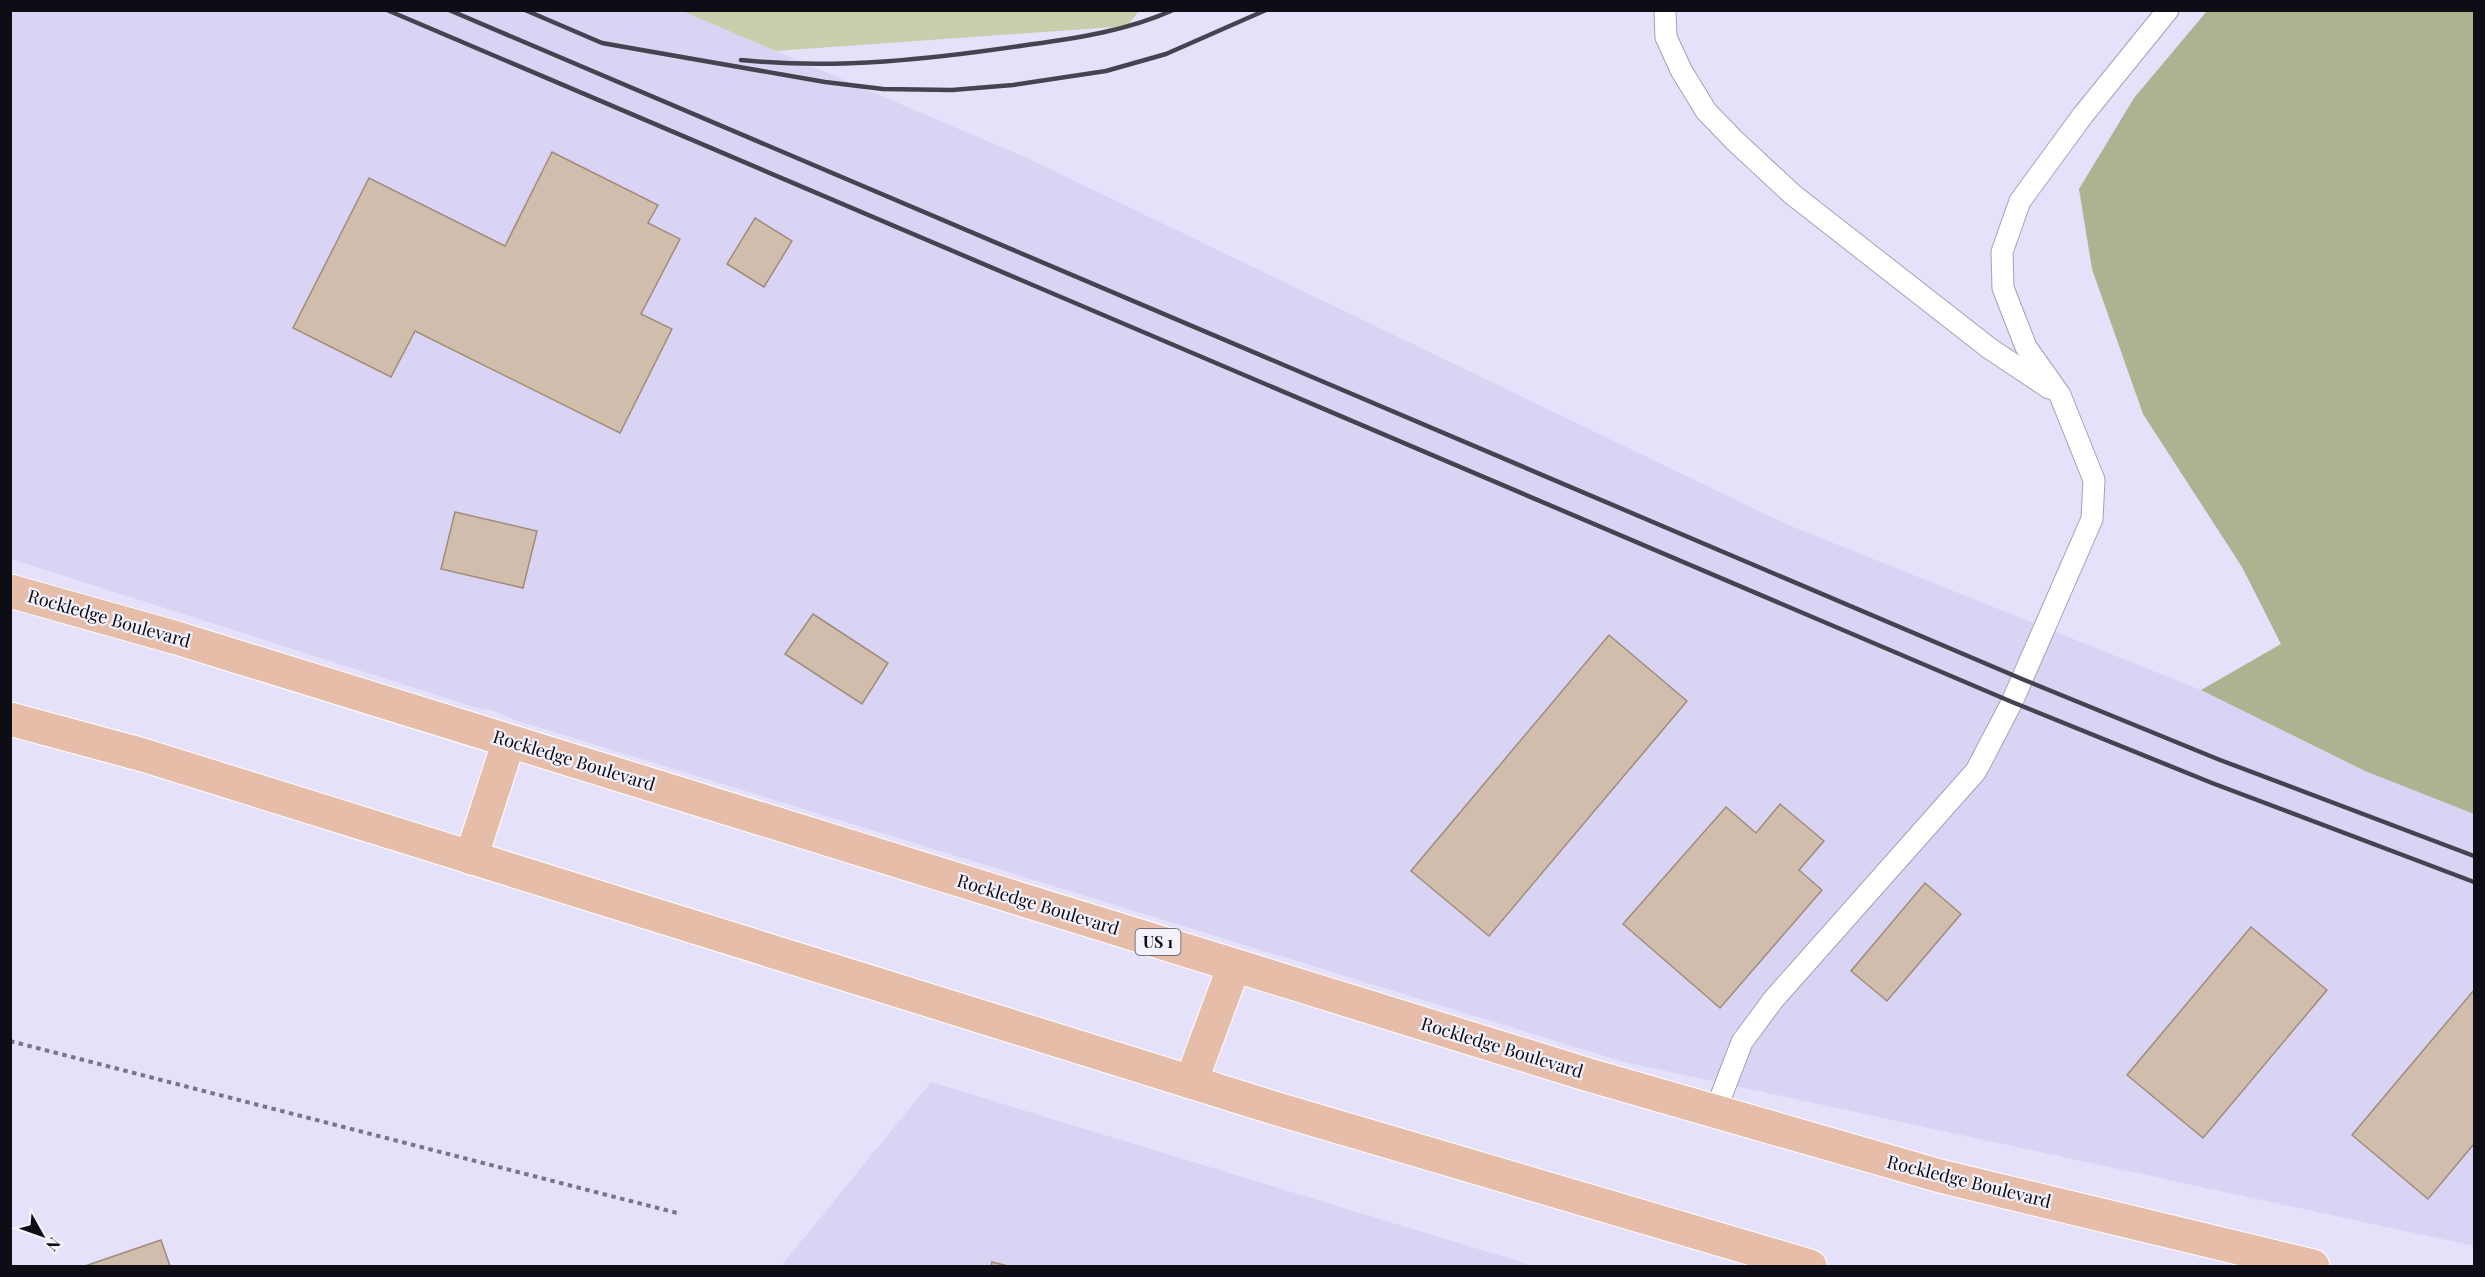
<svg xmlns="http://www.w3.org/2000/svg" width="2485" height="1277" font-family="'Playfair Display',serif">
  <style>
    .built { fill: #dad4f4 }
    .green { fill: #c9cead }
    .forest { fill: #adb290 }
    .building { fill: #d1bdab; stroke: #9f8c7a; stroke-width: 1.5 }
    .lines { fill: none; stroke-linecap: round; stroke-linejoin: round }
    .lane-casing { stroke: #a5a0b8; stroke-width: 23 }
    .primary-casing { stroke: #fff; stroke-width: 35 }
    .path { stroke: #797585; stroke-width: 4; stroke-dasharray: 4.5 4.5; stroke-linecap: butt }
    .lane { stroke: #fff; stroke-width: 21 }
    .primary { stroke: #e5bda9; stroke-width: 33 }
    .rail { stroke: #464350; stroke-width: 4.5 }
    .labels { text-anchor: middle; stroke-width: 4.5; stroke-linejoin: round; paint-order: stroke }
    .shield { fill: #f3f1fb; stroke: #535159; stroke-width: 1.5 }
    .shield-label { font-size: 16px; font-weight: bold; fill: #0e0c14 }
    .street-label { font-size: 18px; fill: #0e0c14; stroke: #f3f1fb }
  </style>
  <rect width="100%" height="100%" fill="#e6e1fa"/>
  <g class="built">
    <path d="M11 11H682L1027 158 1786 524 2201 690 2365 771 2474 814V1246L1624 1062 515 720 494 711 474 707 11 559Z"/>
    <path d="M931 1082 1534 1266H781Z"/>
  </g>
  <path class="green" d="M682 11H1139L1127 26 776 51Z"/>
  <path class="forest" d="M2207 11H2474V814L2365 771 2201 690 2281 644 2242 567 2143 414 2092 269 2079 189 2134 98Z"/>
  <g class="building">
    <path d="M552 152 658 205 648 223 680 239 641 314 672 329 620 433 415 331 391 377 293 328 369 178 505 246Z"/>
    <path d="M755 218 792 241 764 287 727 264Z"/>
    <path d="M455 512 537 531 523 588 441 569Z"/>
    <path d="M813 614 888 663 862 704 785 654Z"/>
    <path d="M1609 635 1687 701 1489 936 1411 871Z"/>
    <path d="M1780 804 1824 841 1799 870 1822 890 1720 1008 1623 924 1726 807 1756 833Z"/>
    <path d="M1925 883 1961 914 1887 1001 1851 971Z"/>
    <path d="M2251 927 2327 990 2203 1138 2127 1075Z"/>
    <path d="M2474 990V1144L2428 1199 2352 1135Z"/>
    <path d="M161 1240 170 1266H85Z"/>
    <path d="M992 1262 1008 1266H991Z"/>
  </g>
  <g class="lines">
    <g class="lane-casing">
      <g id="lane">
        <path d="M1665 10 1666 37 1681 70 1706 111 1734 140 1792 194 1989 348 2049 388"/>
        <path d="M1715 1112 1742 1042 1773 1000 1976 771 2012 702 2092 519 2094 480 2060 395 2026 347 2003 288 2002 252 2020 201 2083 115 2168 10"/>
      </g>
    </g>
    <g class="primary-casing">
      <g id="primary">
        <path d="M10 591 177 638 1589 1075 1940 1176 2313 1266"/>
        <path d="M10 719 143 755 1274 1108 1810 1266"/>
        <path d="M471 858 509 741"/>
        <path d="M1191 1082 1234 966"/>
      </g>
    </g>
    <path class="path" d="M10 1041 677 1213"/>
    <use href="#lane" class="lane"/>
    <use href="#primary" class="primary"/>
    <g class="rail">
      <path d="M387 10 2012 702 2212 783 2474 882"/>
      <path d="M449 10 2022 679 2220 760 2474 856"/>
      <path d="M525 10 602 43 636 49 825 82 883 89 952 90 1013 85 1106 71 1166 54 1266 10"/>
      <path d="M741 60C836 70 933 59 1027 45 1076 38 1127 31 1173 10"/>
    </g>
  </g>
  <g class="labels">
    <rect class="shield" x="1135.5" y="929" width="45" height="26" rx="4.5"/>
    <g class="shield-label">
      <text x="1158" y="948">US 1</text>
    </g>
    <g class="street-label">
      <text transform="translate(109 619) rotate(16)" y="6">Rockledge Boulevard</text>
      <text transform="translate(574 761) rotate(17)" y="6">Rockledge Boulevard</text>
      <text transform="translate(1038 905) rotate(17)" y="6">Rockledge Boulevard</text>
      <text transform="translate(1502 1048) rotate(17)" y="6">Rockledge Boulevard</text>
      <text transform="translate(1969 1182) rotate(14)" y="6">Rockledge Boulevard</text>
    </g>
  </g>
  <rect width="2485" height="1277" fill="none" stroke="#0e0c14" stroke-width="24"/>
  <g transform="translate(42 1235) rotate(130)" stroke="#f3f1fb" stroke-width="4.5" paint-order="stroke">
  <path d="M0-4.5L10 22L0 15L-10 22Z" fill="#0e0c14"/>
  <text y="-9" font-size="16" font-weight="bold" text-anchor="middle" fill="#0e0c14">N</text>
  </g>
</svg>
